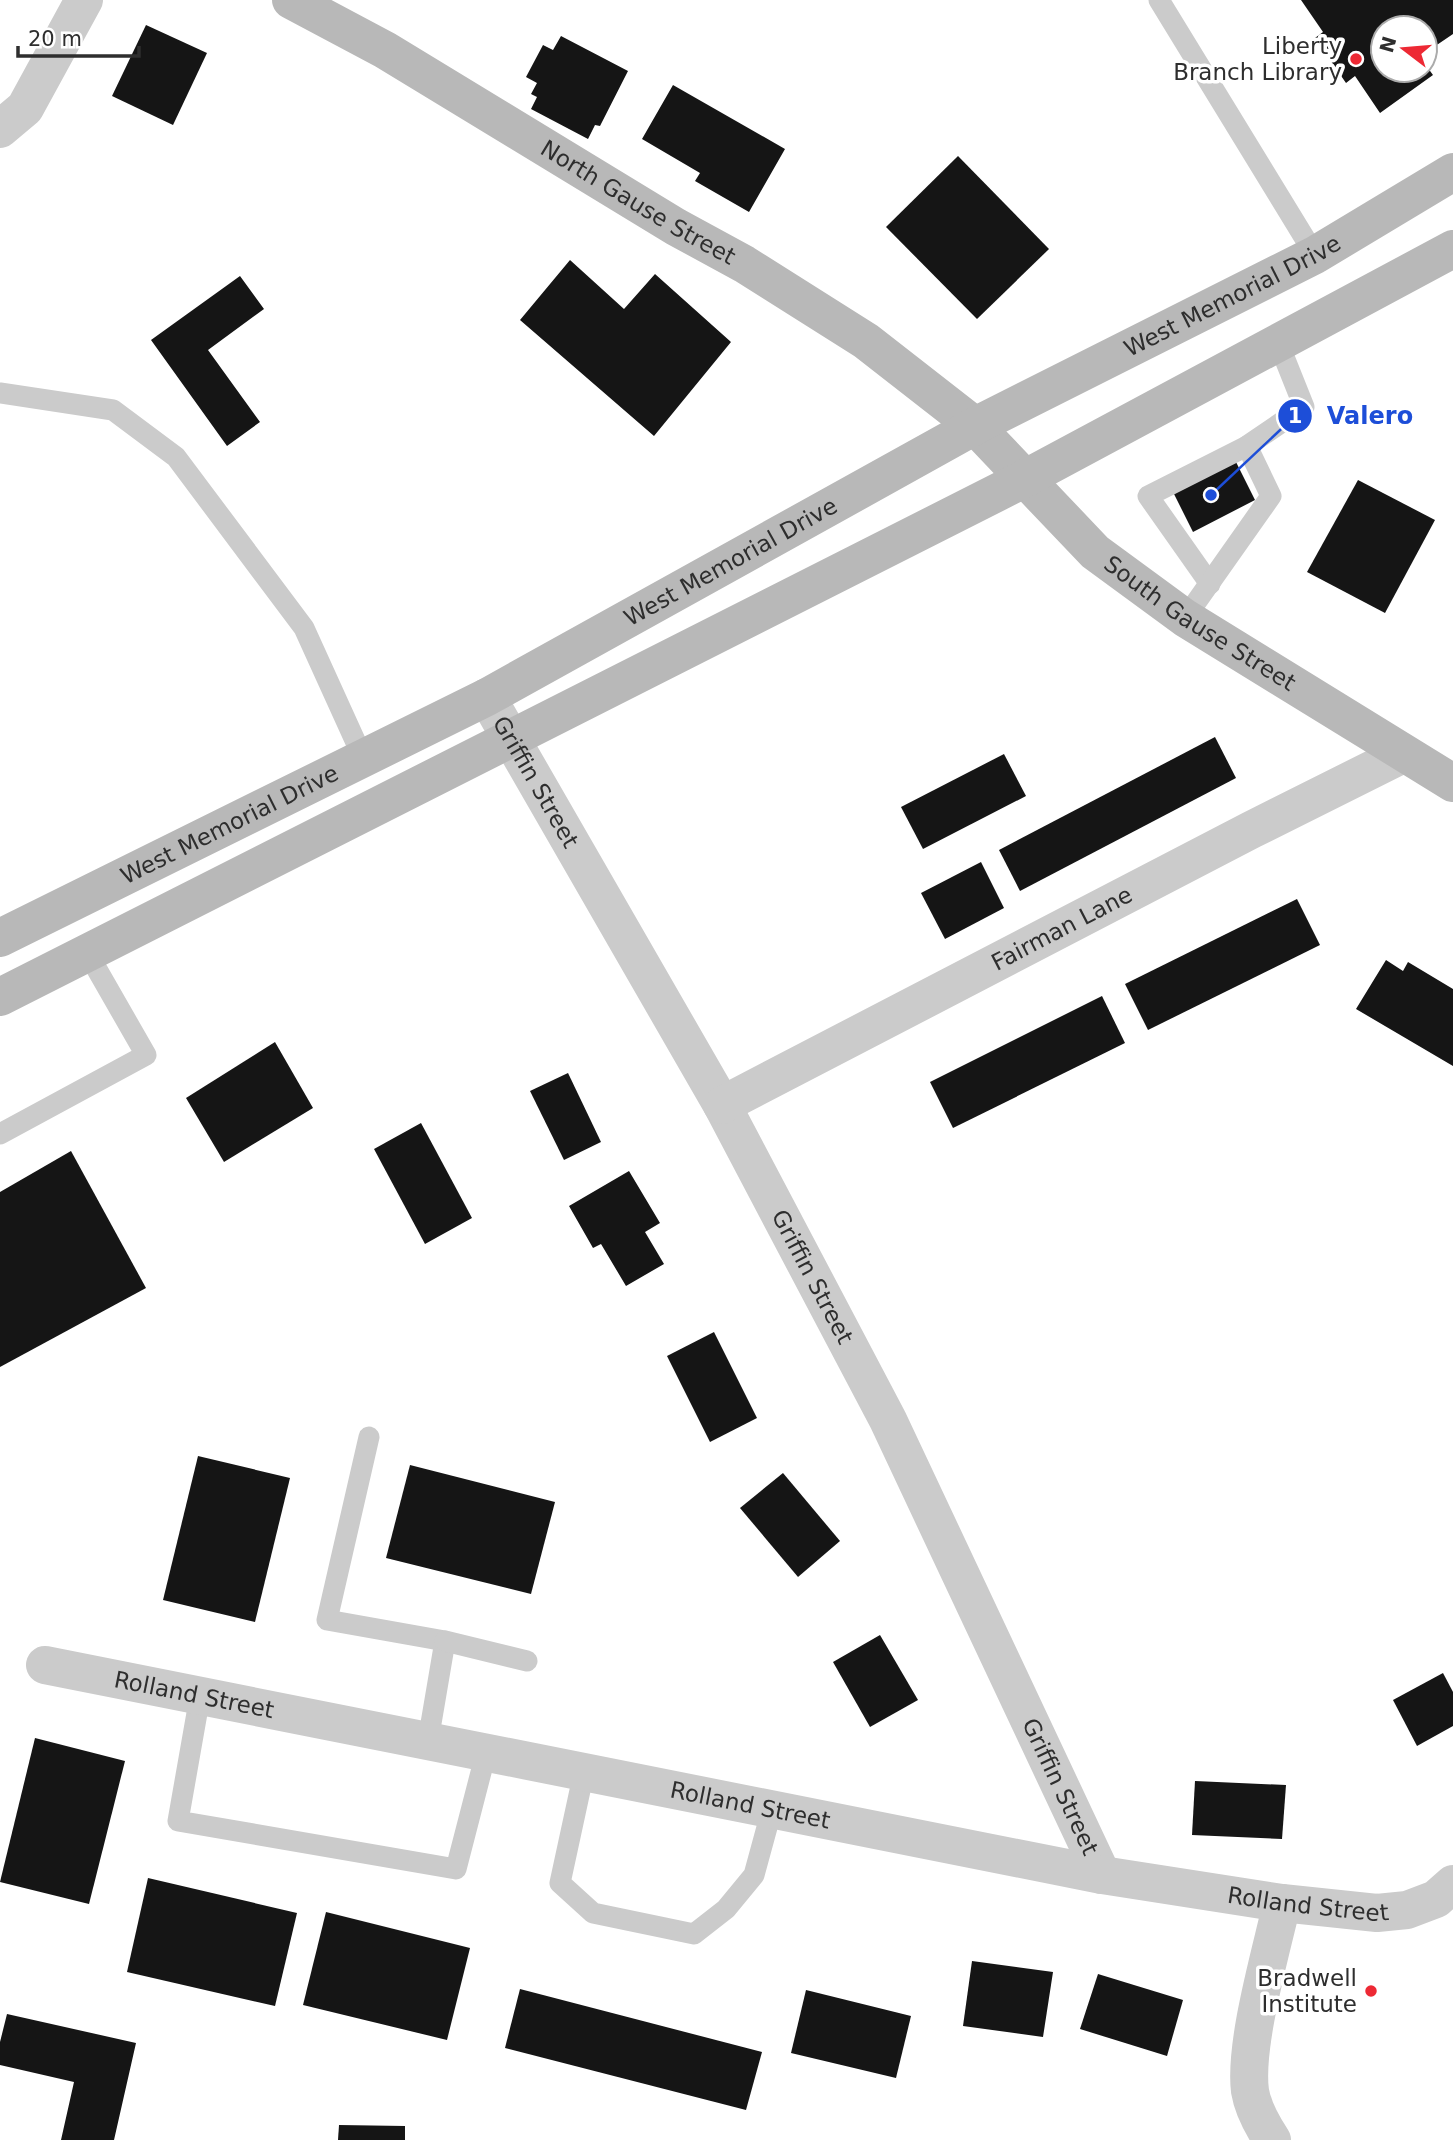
<svg xmlns="http://www.w3.org/2000/svg" width="1453" height="2140" font-family="'DejaVu Sans',sans-serif">
  <style>
    .building { fill: #151515 }
    .lines { fill: none; stroke-linecap: round; stroke-linejoin: round }
    .lane { stroke: #cbcbcb; stroke-width: 21 }
    .street { stroke: #cbcbcb; stroke-width: 38 }
    .secondary { stroke: #b8b8b8; stroke-width: 38 }
    .poi-dot { fill: #ed2934; stroke: #fff; stroke-width: 2.5 }
    .labels { text-anchor: middle; stroke-width: 7; stroke-linejoin: round; paint-order: stroke }
    .poi-label { font-size: 23px; fill: #2e2e2e; stroke: #fff; text-anchor: end }
    .street-label { font-size: 23px; fill: #2e2e2e; stroke: #fff }
    .leader { fill: none; stroke: #1d4ed8; stroke-width: 2.5 }
    .callout-dot { fill: #1d4ed8; stroke: #fff; stroke-width: 2.5 }
    .mark-label { font-size: 21px; text-anchor: middle; font-weight: bold; fill: #fff }
    .callout-label { font-size: 24px; text-anchor: middle; font-weight: bold; fill: #1d4ed8; stroke: #fff; stroke-width: 7; stroke-linejoin: round; paint-order: stroke }
  </style>
  <rect width="100%" height="100%" fill="#fff"/>
  <g class="building">
    <path d="M1301 0H1453V34L1425 53V28H1383V70H1425V64L1433 75 1380 113 1355 76 1346 83 1315 38 1323 32Z"/>
    <path d="M146 25 207 53 173 125 112 96Z"/>
    <path d="M561 36 628 71 600 126 595 125 588 139 531 109 537 97 531 94 537 83 526 77 543 45 553 50Z"/>
    <path d="M673 85 785 149 749 212 695 181 700 173 642 139Z"/>
    <path d="M958 156 1049 249 977 319 886 227Z"/>
    <path d="M570 260 624 309 655 274 731 342 654 436 520 320Z"/>
    <path d="M240 276 264 309 208 350 260 422 227 446 151 340Z"/>
    <path d="M1235 460 1255 500 1193 532 1173 492Z"/>
    <path d="M1358 480 1435 520 1385 613 1307 572Z"/>
    <path d="M1215 737 1236 778 1020 891 999 850Z"/>
    <path d="M1004 754 1026 796 923 849 901 807Z"/>
    <path d="M981 862 1004 908 945 939 921 893Z"/>
    <path d="M1297 899 1320 945 1148 1030 1125 984Z"/>
    <path d="M1386 960 1403 971 1408 962 1453 989V1066L1356 1009Z"/>
    <path d="M1102 996 1125 1043 953 1128 930 1082Z"/>
    <path d="M275 1042 313 1108 224 1162 186 1098Z"/>
    <path d="M568 1073 601 1142 564 1160 530 1091Z"/>
    <path d="M421 1123 472 1218 425 1244 374 1149Z"/>
    <path d="M71 1151 146 1288 0 1367V1192Z"/>
    <path d="M629 1171 660 1223 645 1232 664 1264 626 1286 601 1244 593 1248 569 1206Z"/>
    <path d="M714 1332 757 1418 710 1442 667 1356Z"/>
    <path d="M198 1456 290 1478 255 1622 163 1600Z"/>
    <path d="M410 1465 555 1502 531 1594 386 1558Z"/>
    <path d="M783 1473 840 1541 798 1577 740 1508Z"/>
    <path d="M880 1635 918 1700 870 1727 833 1662Z"/>
    <path d="M1443 1673 1453 1692V1726L1417 1746 1393 1700Z"/>
    <path d="M35 1738 125 1761 89 1904 0 1882Z"/>
    <path d="M1195 1781 1286 1785 1282 1839 1192 1835Z"/>
    <path d="M148 1878 297 1913 275 2006 127 1972Z"/>
    <path d="M326 1912 470 1948 447 2040 303 2005Z"/>
    <path d="M972 1961 1053 1972 1043 2037 963 2026Z"/>
    <path d="M1098 1974 1183 2000 1167 2056 1080 2029Z"/>
    <path d="M520 1989 762 2052 746 2110 505 2048Z"/>
    <path d="M806 1990 911 2016 896 2078 791 2053Z"/>
    <path d="M7 2014 136 2043 114 2140H61L74 2082 0 2065V2042Z"/>
    <path d="M339 2125 405 2126V2140H338Z"/>
  </g>
  <g class="lines">
    <g class="lane">
      <path d="M1159 0 1315 255"/>
      <path d="M0 393 113 410 176 457 304 628 363 758"/>
      <path d="M1210 584 1148 496 1247 446"/>
      <path d="M1185 618 1271 496 1247 446 1304 407 1278 342"/>
      <path d="M0 1134 146 1055 87 952"/>
      <path d="M369 1437 327 1620 445 1641 428 1741"/>
      <path d="M445 1641 527 1661"/>
      <path d="M200 1696 178 1821 456 1869 486 1753"/>
      <path d="M584 1772 560 1883 593 1913 694 1934 726 1909 754 1875 772 1809"/>
    </g>
    <g class="street">
      <path d="M0 129 25 108 84 0"/>
      <path id="s1" d="M487 697 722 1105 888 1420 1102 1875"/>
      <path id="s2" d="M722 1105 1251 830 1403 754"/>
      <path id="s3" d="M45 1665 1102 1875 1282 1903 1377 1913 1407 1910 1436 1899 1453 1884"/>
      <path d="M1272 2140C1262 2125 1253 2109 1250 2091 1244 2044 1271 1952 1282 1903"/>
    </g>
    <g class="secondary">
      <path id="s4" d="M291 0 385 50 676 227 744 264 866 341 975 426 1095 552 1185 618 1453 783"/>
      <path id="s5" d="M0 938 487 697 975 426 1315 255 1453 172"/>
      <path d="M0 997 1024 479 1453 249"/>
    </g>
  </g>
  <g class="poi-dot">
    <circle cx="1356" cy="59" r="7"/>
    <circle cx="1371" cy="1991" r="7"/>
  </g>
  <g class="labels">
    <g class="poi-label">
      <text x="1342" y="54">Liberty<tspan x="1342" dy="26">Branch Library</tspan></text>
      <text x="1357" y="1986">Bradwell<tspan x="1357" dy="26">Institute</tspan></text>
    </g>
    <g class="street-label">
      <text dy="8" stroke="none"><textPath href="#s4" startOffset="402">North Gause Street</textPath></text>
      <text dy="8" stroke="none"><textPath href="#s5" startOffset="1390">West Memorial Drive</textPath></text>
      <text dy="8" stroke="none"><textPath href="#s5" startOffset="822">West Memorial Drive</textPath></text>
      <text dy="8" stroke="none"><textPath href="#s4" startOffset="1108">South Gause Street</textPath></text>
      <text dy="8" stroke="none"><textPath href="#s1" startOffset="98">Griffin Street</textPath></text>
      <text dy="8" stroke="none"><textPath href="#s5" startOffset="256">West Memorial Drive</textPath></text>
      <text dy="8" stroke="none"><textPath href="#s2" startOffset="383">Fairman Lane</textPath></text>
      <text dy="8" stroke="none"><textPath href="#s1" startOffset="665">Griffin Street</textPath></text>
      <text dy="8" stroke="none"><textPath href="#s3" startOffset="152">Rolland Street</textPath></text>
      <text dy="8" stroke="none"><textPath href="#s1" startOffset="1232">Griffin Street</textPath></text>
      <text dy="8" stroke="none"><textPath href="#s3" startOffset="719">Rolland Street</textPath></text>
      <text dy="8" stroke="none"><textPath href="#s3" startOffset="1286">Rolland Street</textPath></text>
    </g>
  </g>
  <path class="leader" d="M1211 495L1295 416"/>
  <g class="callout-dot">
    <circle cx="1211" cy="495" r="7"/>
    <circle cx="1295" cy="416" r="18"/>
  </g>
  <g class="mark-label">
    <text x="1295" y="423">1</text>
  </g>
  <g class="callout-label">
    <text x="1370" y="424">Valero</text>
  </g>
  <g transform="translate(1404 49) rotate(286)"><circle r="33" fill="#ffffff" stroke="#ababab" stroke-width="2"/>
  <path d="M0-5L12 26L0 18L-12 26Z" fill="#ed2934"/>
  <text y="-10" font-size="19" font-weight="bold" text-anchor="middle" fill="#2e2e2e">N</text>
  </g>
  <path d="M18 46v10h121v-10" fill="none" stroke="#2e2e2e" stroke-width="3.5"/>
  <text x="28" y="46" font-size="21" fill="#2e2e2e" stroke="#ffffff" stroke-width="5" paint-order="stroke">20 m</text>
</svg>
